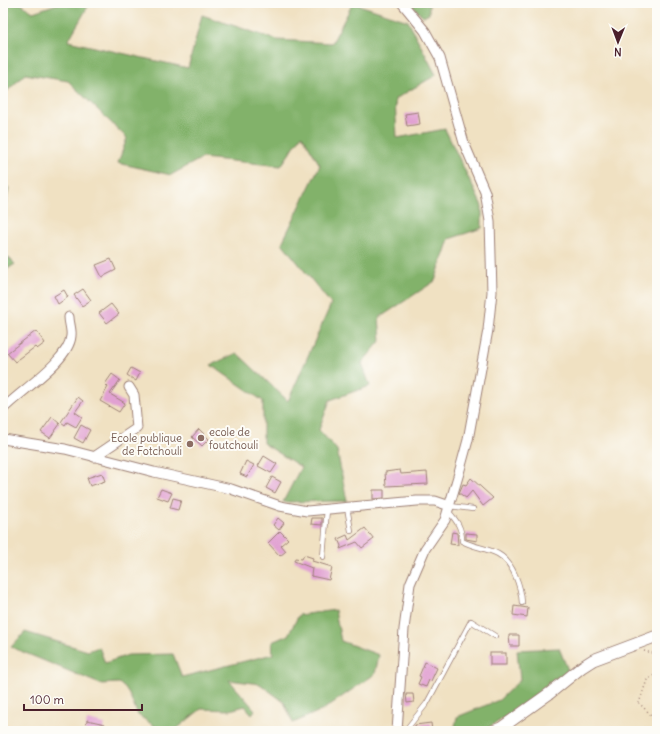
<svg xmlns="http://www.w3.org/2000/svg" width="660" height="734" font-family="Delius,sans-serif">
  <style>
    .forest { fill: #82b26b; stroke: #66684b }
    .building { fill: #e1a1d2 }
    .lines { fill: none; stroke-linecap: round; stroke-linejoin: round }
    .service-casing { stroke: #9d8076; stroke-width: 6 }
    .minor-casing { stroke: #9d8076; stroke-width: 11 }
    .tertiary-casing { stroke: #9d8076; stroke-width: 13 }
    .path { stroke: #9d8076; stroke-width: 1.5; stroke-dasharray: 1 3; stroke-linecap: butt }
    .service { stroke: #fff; stroke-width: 4.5 }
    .minor { stroke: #fff; stroke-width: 9 }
    .tertiary { stroke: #fff; stroke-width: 11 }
    .education-dot { fill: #8d6e63; stroke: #fdfcf7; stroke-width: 1.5 }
    .labels { text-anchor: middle; stroke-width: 4; stroke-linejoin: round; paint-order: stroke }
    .education-label { font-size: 11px; fill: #785e54; stroke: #fdfcf7; text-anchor: start }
  </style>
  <rect width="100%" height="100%" fill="#fdfcf7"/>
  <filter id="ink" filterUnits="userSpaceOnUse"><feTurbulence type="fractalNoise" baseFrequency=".025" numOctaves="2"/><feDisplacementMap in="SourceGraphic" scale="8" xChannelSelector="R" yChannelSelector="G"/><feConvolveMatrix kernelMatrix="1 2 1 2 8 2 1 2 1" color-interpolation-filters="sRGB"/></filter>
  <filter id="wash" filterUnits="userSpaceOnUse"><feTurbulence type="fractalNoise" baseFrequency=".012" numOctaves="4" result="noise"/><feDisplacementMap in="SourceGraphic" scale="16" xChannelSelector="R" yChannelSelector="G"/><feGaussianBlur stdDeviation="0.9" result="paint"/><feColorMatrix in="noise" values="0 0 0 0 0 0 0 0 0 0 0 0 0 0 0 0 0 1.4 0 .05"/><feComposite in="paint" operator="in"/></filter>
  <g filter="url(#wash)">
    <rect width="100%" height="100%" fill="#f0e1c2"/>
    <g class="forest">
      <path d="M3 3H20L33 12 60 3H90L68 41 188 68 202 15 277 40 332 43 353 3 408 21 436 75 395 99 397 138 445 129 482 206V228L449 239 435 281 379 318 381 340 362 363 370 386 330 400 319 430 337 450 347 501 283 502 301 467 263 443V401L211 365 237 353 288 401 331 304 282 243 320 165 302 135 281 166 202 158 171 175 118 163 127 138 68 81 25 74 3 95Z"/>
      <path d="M410 3H429V14L423 17Z"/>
      <path d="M3 183 9 188 3 217Z"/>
      <path d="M3 252 15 264 3 272Z"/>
      <path d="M335 610 341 641 379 655 375 674 324 709 293 723 284 702 260 684 229 680 255 710 252 714 245 706 230 710 201 709 174 731H155L156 727 138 715 127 690 119 683 100 684 11 647 25 632 88 651 99 647 105 663 128 655 173 654 182 677 273 654 272 642 288 635 299 615Z"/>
      <path d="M559 648 568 670 550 689 488 728 477 731H454L457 717 499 700 520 680 517 650Z"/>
    </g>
    <g id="blocks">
      <g class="building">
        <path d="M418 112 420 124 407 126 405 114Z"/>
        <path d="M111 259 116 270 102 277 96 265Z"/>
        <path d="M83 289 91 300 82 306 74 295Z"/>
        <path d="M64 290 68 297 58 304 54 296Z"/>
        <path d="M111 304 119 314 107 323 99 313Z"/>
        <path d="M36 331 45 343 37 349 35 347 15 362 7 353Z"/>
        <path d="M131 368 140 373 136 381 127 375Z"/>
        <path d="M112 374 120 380 110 394 125 403 119 412 100 401 108 387 105 384Z"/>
        <path d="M78 397 83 401 75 412 82 417 76 427 67 422 65 425 61 422Z"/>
        <path d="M52 417 60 424 50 438 41 432Z"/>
        <path d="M81 425 90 430 83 443 74 438Z"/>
        <path d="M199 429 209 439 202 446 192 437Z"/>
        <path d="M264 456 277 464 271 473 258 466Z"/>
        <path d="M246 461 254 465 247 477 240 474Z"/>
        <path d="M400 470 401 474 427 472 428 484 386 486 385 472Z"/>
        <path d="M102 473 105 481 90 486 87 478Z"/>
        <path d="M272 477 281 482 275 493 266 488Z"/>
        <path d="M471 478 493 498 483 506 472 491 466 498 459 493 463 484 466 485Z"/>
        <path d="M161 489 172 493 168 501 157 497Z"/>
        <path d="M373 490H384V498L373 499Z"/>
        <path d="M173 498 181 500 178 510 170 508Z"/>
        <path d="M278 518 284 523 279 530 273 525Z"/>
        <path d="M312 518H322V525L311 524Z"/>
        <path d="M365 528 374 539 362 548 357 542 340 549 341 546 338 539 347 535 349 540Z"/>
        <path d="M280 531 288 539 281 545 286 551 280 556 268 543Z"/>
        <path d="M452 532 457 533 458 545 450 544Z"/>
        <path d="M466 533 477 534V541L466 539Z"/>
        <path d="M304 555 313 558 312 561 332 567 329 580 311 576 312 568 294 561 295 558 302 559Z"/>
        <path d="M514 606 528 608 527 617 513 615Z"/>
        <path d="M509 635H519V646H510Z"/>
        <rect x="490" y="653" width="16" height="12"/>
        <path d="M425 662 437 668 431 681 429 680 426 687 418 684 421 677 419 676Z"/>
        <path d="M406 694H413L414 702 407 703Z"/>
        <path d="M87 720 105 724 103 731H85Z"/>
        <path d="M431 723 432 731H416L415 725Z"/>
      </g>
    </g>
  </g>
  <g filter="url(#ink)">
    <use href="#blocks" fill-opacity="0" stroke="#9d8076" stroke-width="1"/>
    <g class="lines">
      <g class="service-casing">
        <g id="service">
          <path d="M450 506 473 509"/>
          <path d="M347 507 351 531"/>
          <path d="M448 511C457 521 462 528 462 541 473 547 487 548 498 554 513 562 521 587 522 603"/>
          <path d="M323 557 327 509"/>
          <path d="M405 731 427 703 471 621 495 636"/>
        </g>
      </g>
      <g class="minor-casing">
        <g id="minor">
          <path d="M3 409C20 391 69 361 71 336 72 330 69 323 69 317"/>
          <path d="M3 439 65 449 154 472 231 489 280 506 307 511 417 501H435L450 506"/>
          <path d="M94 457 137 428 134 395 129 387"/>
          <path d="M397 731 404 629 410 584 425 549 445 520 459 473 468 440 488 330 492 292 490 221 485 192 464 143 440 58 425 31 402 3"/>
        </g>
      </g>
      <g class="tertiary-casing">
        <path id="tertiary" d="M493 731 501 728 550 693 582 667 593 660 657 636"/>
      </g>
      <g class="path">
        <path d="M644 651 657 654"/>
        <path d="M657 673 647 680 639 703 657 721"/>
      </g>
      <use href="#service" class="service"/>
      <use href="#minor" class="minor"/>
      <use href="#tertiary" class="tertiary"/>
    </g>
  </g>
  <g class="education-dot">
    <circle cx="201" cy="438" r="4"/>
    <circle cx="190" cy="444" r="4"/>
  </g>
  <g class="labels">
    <g class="education-label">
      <text x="209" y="436">ecole de<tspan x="209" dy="13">foutchouli</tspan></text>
      <text x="182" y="442" text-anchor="end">Ecole publique<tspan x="182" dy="13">de Fotchouli</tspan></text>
    </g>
  </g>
  <rect width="660" height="734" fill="none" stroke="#fdfcf7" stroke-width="16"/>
  <g transform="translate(618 42) rotate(181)" stroke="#fdfcf7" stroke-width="3" paint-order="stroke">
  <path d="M0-3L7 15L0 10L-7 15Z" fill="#4a1f2b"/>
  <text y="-6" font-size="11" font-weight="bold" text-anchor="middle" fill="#4a1f2b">N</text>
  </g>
  <path d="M24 704v6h118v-6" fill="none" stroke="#4a1f2b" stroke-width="2"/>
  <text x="30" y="704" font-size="12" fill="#4a1f2b" stroke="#fdfcf7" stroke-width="3" paint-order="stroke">100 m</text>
</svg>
